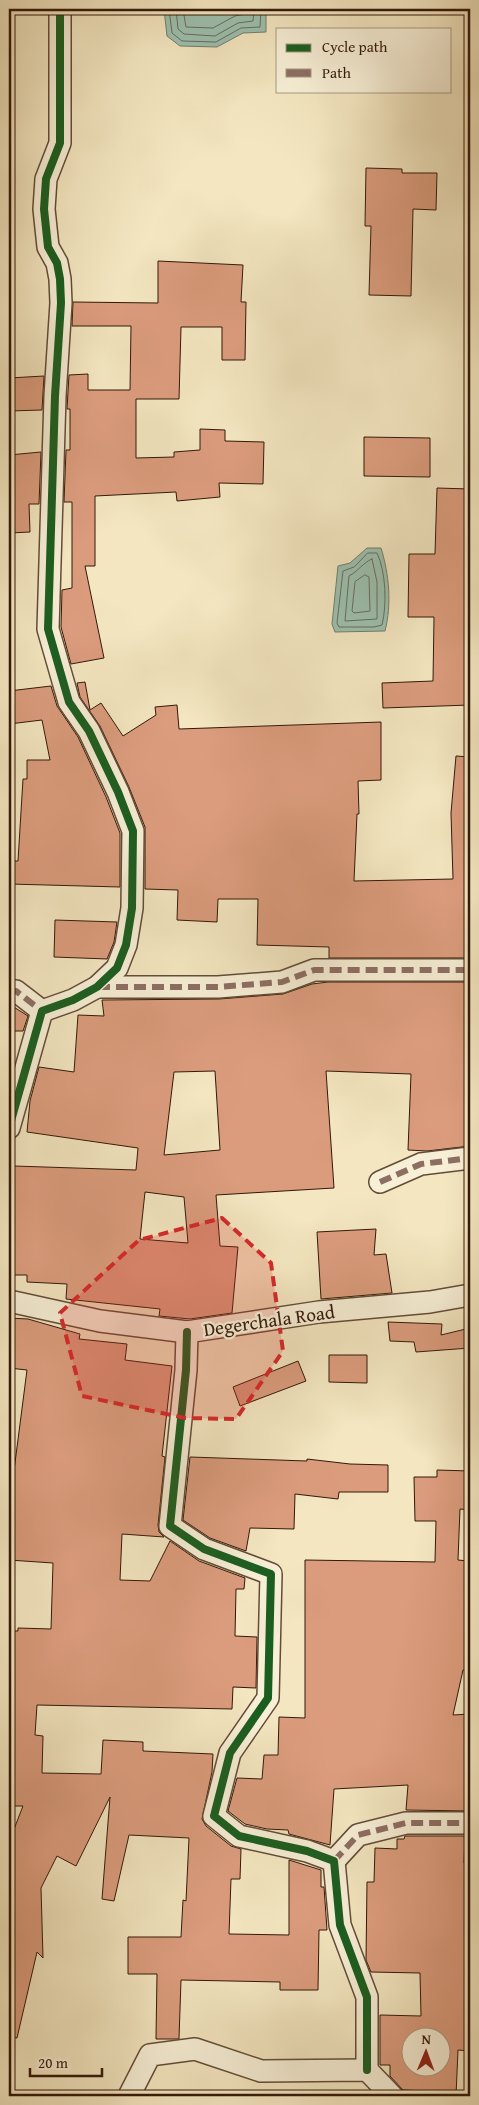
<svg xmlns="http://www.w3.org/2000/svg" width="479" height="2105" font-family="'Gentium Book Plus',serif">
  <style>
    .water { fill: #9cc0af; stroke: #727d6d }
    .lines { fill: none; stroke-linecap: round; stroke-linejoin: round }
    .shore { stroke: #686c5c; stroke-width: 1 }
    .building { fill: #db9c7d; stroke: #331809; fill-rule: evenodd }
    .minor-casing { stroke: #634c37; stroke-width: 24 }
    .minor { stroke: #f7efd6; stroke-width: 21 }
    .quiet { stroke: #8d6e63; stroke-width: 6; stroke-dasharray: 12 6; stroke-linecap: butt }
    .cycleway-casing { stroke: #f7efd6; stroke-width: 11 }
    .cycleway { stroke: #1b5e20; stroke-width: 8 }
    .marked { fill: #d62828; fill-opacity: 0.2; stroke: #d62828; stroke-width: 4; stroke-dasharray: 10 6; stroke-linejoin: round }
    .labels { text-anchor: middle; stroke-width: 4.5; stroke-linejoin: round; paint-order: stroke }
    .street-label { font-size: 19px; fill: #331809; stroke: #f7efd6 }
  </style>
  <rect width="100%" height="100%" fill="#f3e6c0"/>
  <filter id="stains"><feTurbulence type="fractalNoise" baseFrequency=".004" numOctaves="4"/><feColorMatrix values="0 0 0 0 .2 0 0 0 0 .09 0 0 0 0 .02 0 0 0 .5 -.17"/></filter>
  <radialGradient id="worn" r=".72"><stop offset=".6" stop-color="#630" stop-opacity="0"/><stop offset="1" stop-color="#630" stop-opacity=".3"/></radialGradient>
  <g class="water">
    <path d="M164 9H266V32L243 33 217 47 180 46 167 36Z"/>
    <path d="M367 548H381C389 574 392 604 385 631L335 632 332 624 338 566 350 563Z"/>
  </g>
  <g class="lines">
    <g class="shore">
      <path d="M169 9 172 33 182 41 216 42 241 28 260 27 261 9"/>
      <path d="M176 9 178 29 184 34 215 36 238 23 253 21 254 9"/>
      <path d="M183 9 186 27 213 28 235 16 245 14 247 9"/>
      <path d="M368 553H377C386 572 387 605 382 625L374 627H339L337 623 343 571 354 567Z"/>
      <path d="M372 559 377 582V619L345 621 349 576C357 572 364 562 372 559Z"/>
      <path d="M365 575 369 577 370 611 354 613 352 611 355 582Z"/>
    </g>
  </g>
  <g class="building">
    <path d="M366 168 402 169V173H437L436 210 413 209 411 296 369 295 371 226H365Z"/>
    <path d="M158 261 243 265 241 302H246L245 360H222V327H181L179 399H136V458L174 457V452L200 450V429L225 430V441L264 442 263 484 219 483 220 497 177 501 176 492 95 496V566H85L104 658 71 664 61 627 62 590 72 588V502H64L66 450H70V409H67L69 375 88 374V390H130L131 326H72L73 302 158 303Z"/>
    <path d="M44 376 42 410 9 411V378Z"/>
    <path d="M364 437 430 438V477L364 476Z"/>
    <path d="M41 452 39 504H29L30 532 9 533V455Z"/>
    <path d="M437 488 470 489V705L383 708 382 683 433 681 434 617H408L409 554H435Z"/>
    <path d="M85 682 90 710 101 703 123 736 156 715 155 707 177 705 179 729 381 722V780L358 781 359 814H357L354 881 453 879 451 813 456 756 470 757V888L466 958H329V947L257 945 258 899H218L217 922 177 920 178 890 145 889V827L129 787 100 726 80 697 77 683Z"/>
    <path d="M51 686 57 706 78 737 106 797 120 833V887L9 884V861H18L23 779H27V760H50L42 720 9 724V691Z"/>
    <path d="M55 920 117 922 114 942 107 959 54 957Z"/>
    <path d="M328 982H470V1146L427 1151 408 1150 411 1074 326 1071 334 1188 216 1195 220 1246 238 1247 232 1313 190 1319 159 1316 160 1309 66 1299 67 1284 27 1282V1275H12L14 1166 136 1170 138 1148 27 1132 30 1101 39 1067 74 1072 78 1015 104 1016 102 1000 219 999 283 994 312 984ZM215 1071 220 1150 164 1155 174 1072ZM145 1192 184 1197 188 1243 140 1239Z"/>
    <path d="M9 1004 28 1016 23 1031H9Z"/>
    <path d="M9 1062 14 1063 9 1083Z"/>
    <path d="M376 1229 374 1255 386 1254 392 1293 321 1299 317 1232Z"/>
    <path d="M9 1318 28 1319 80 1334 79 1339 127 1344 125 1360 172 1366 162 1456 165 1457 158 1525 159 1532 164 1537 122 1534 120 1580 150 1581 170 1541 199 1561 245 1578 244 1589H236L235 1636 257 1637 256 1688 233 1687 232 1709 37 1705 35 1735 43 1736 42 1773 101 1774 103 1740 143 1742V1751L213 1754 212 1772 202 1819 206 1826 231 1846 241 1849 240 1879H231L229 1934 289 1935V1860L321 1870V1887H324L327 1930H319L318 1990H280V1982L181 1980 179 2039H156L157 1974H128V1937H181L183 1900 186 1901 189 1838 129 1835 114 1901 102 1899 110 1797 76 1866 57 1856 41 1888 43 1958 37 1952 17 2038 9 2037V1932H11L9 1842 23 1806H9V1631H18V1628L51 1629 53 1563 9 1560V1509L27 1370 9 1368Z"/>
    <path d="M388 1322 442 1324 441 1335 470 1328V1348L416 1352 414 1342 390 1341Z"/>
    <path d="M329 1355H367V1383L329 1382Z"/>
    <path d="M298 1361 306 1381 240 1406 233 1387Z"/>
    <path d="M190 1457 307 1461V1459L350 1464 388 1465V1492H339L338 1499 295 1494 294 1529 250 1528 246 1551 210 1538 183 1520Z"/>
    <path d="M437 1470 470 1471V1510L460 1509 458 1560 468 1561 465 1620H470V1670H463L453 1715 470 1714V1811L406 1810 408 1785 334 1789 330 1845 289 1834 288 1830 267 1829 245 1824 228 1811 237 1778 262 1779 264 1755H278L279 1717 305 1718V1560L435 1562 436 1521H415L414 1477H437Z"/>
    <path d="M405 1836H465L464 1863H470V2051L458 2050 456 2096H425V2091L403 2090 390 2076V2065H380V2015L421 2016 420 1973 371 1972 366 1960 367 1882H374L375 1848 397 1849V1839H404ZM412 2038H442V2068H412Z"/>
  </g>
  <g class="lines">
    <g class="minor-casing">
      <g id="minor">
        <path d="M97 987H218L282 982 314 970H470"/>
        <path d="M9 991H16L42 1011"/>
        <path d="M9 1128 42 1011 73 1000 97 987 117 968 126 945 132 908 133 831 118 792 89 731 69 702 48 629 55 396 61 303 60 279 57 263 48 247 44 209 46 179 60 143V9"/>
        <path d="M380 1182 421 1164 470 1158"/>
        <path d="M9 1301 100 1321 187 1332 319 1312 430 1302 470 1295"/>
        <path d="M187 1332 186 1370 170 1526 204 1549 271 1574 268 1698 230 1753 214 1816 239 1836 307 1851 334 1861 340 1925 367 1997V2070"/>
        <path d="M334 1861 358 1835 406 1823H470"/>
        <path d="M129 2096 150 2055 195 2049 261 2071 367 2070 392 2096"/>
      </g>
    </g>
    <use href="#minor" class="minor"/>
    <g class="quiet">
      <path d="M98 987H218L282 982 314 970H470"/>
      <path d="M9 991H16L42 1011"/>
      <path d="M380 1182 421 1164 470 1158"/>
      <path d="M334 1861 358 1835 406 1823H470"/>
    </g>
    <g class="cycleway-casing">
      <g id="cycleway">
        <path d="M9 1128 42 1011 73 1000 97 987 117 968 126 945 132 908 133 831 118 792 89 731 69 702 48 629 55 396 61 303 60 279 57 263 48 247 44 209 46 179 60 143V9"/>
        <path d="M187 1332 186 1370 170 1526 204 1549 271 1574 268 1698 230 1753 214 1816 239 1836 307 1851 334 1861 340 1925 367 1997V2070"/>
      </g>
    </g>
    <use href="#cycleway" class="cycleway"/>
  </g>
  <path class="marked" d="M222 1218 271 1263 283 1351 236 1419 185 1418 82 1396 60 1313 139 1240Z"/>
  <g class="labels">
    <g class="street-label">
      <text transform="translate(269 1320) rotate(-8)" y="7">Degerchala Road</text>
    </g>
  </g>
  <rect width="479" height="2105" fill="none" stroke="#f3e6c0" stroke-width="30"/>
  <rect x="10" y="10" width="459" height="2085" fill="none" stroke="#331809" stroke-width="2.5"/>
  <rect x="15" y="15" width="449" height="2075" fill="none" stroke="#331809"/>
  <rect x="276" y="28" width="175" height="65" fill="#f7efd6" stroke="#a99984"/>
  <rect x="286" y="44" width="25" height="8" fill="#1b5e20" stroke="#a99984"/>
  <text x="322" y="52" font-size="15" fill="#331809">Cycle path</text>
  <rect x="286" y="69" width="25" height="8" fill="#8d6e63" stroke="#a99984"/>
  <text x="322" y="78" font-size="15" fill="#331809">Path</text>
  <g transform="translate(426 2052) rotate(1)"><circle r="24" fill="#f7efd6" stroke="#a99984"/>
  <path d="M0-4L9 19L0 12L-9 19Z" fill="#8f2418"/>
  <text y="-8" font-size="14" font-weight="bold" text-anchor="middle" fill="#331809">N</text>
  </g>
  <path d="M30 2068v8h72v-8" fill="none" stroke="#331809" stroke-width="2.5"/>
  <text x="38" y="2068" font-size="15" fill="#331809" stroke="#f7efd6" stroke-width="4" paint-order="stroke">20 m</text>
  <rect width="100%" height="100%" filter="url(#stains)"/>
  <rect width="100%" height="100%" fill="url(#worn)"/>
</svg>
